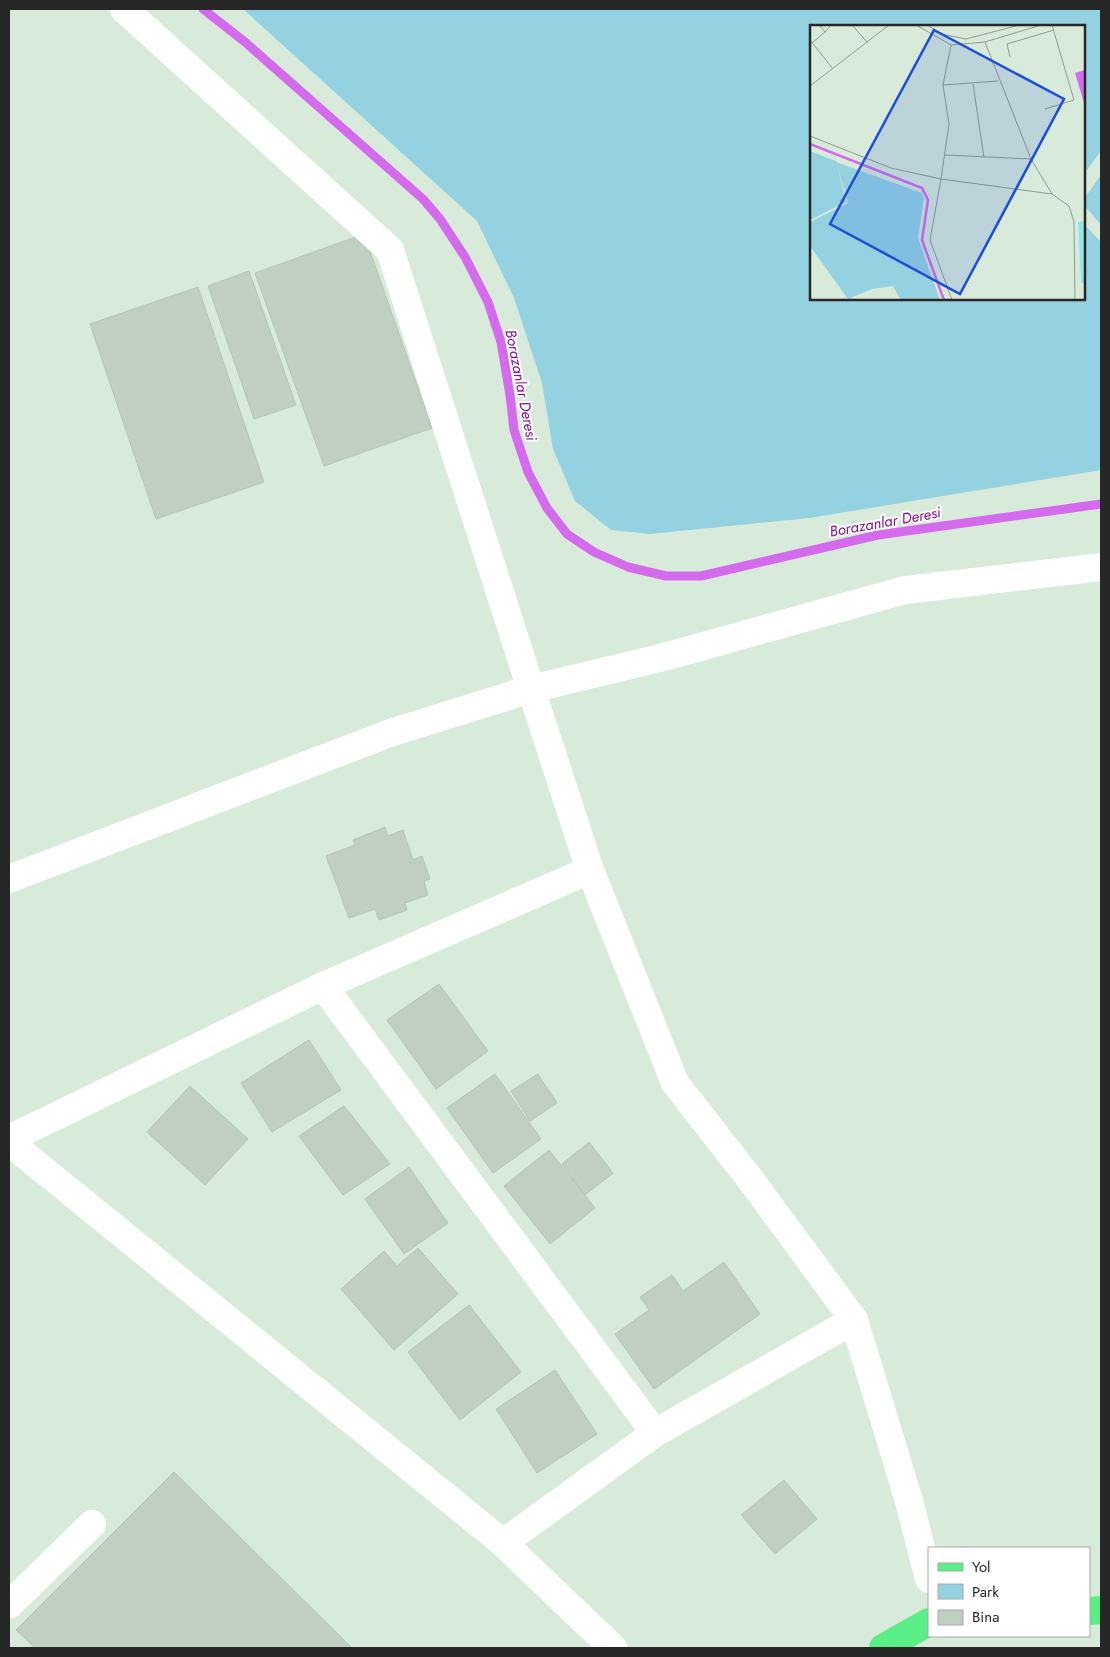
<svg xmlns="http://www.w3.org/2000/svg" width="1110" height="1657" font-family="Jost,sans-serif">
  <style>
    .green { fill: #94d2e1 }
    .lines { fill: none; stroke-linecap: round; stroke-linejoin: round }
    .stream { stroke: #d36bec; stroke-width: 9 }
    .building { fill: #c1cfc3; stroke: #b2c5b6 }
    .minor { stroke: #fff; stroke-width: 28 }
    .major { stroke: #59ee86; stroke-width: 28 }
    .labels { text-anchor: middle; stroke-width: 4; stroke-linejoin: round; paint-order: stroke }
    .water-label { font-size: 15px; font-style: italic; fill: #840e94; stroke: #fff }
    .inset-river { fill: none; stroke: #d36bec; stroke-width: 2.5 }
    .inset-road { fill: none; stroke: #919c92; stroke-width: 1 }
    .view { fill: #1d4ed8; fill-opacity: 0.15; stroke: #1d4ed8; stroke-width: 2.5 }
    .inset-edge { fill: none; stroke: #272727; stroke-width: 2.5 }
  </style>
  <rect width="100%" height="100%" fill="#d8eada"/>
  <g class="green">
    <path d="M243 9H1101V151L1084 174V26H811V299H1084V224L1101 242V470L809 518 650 534 611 530 575 501 553 449 542 383 514 298 477 221Z"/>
    <path d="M1101 175V225L1084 205V199Z"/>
  </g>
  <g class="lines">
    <path class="stream" d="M203 9 245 42 423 199 440 219 465 257 488 302 501 342 510 395 514 430 528 472 547 508 567 534 594 552 628 567 666 576H701L878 535 1101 504"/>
  </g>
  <g class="building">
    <path d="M364 234 432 428 324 466 255 273Z"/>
    <path d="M249 271 296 405 254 419 208 286Z"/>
    <path d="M198 287 264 482 156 519 90 324Z"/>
    <path d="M385 827 388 836 403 830 413 860 422 856 430 879 424 881 428 895 405 903 407 910 379 920 375 909 349 918 326 856 355 845 353 840Z"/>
    <path d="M439 984 488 1051 436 1089 387 1020Z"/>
    <path d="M309 1040 341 1090 272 1132 241 1083Z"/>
    <path d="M495 1074 541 1139 493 1173 447 1108Z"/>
    <path d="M538 1074 557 1103 530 1121 511 1091Z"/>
    <path d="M190 1086 248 1139 205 1185 147 1132Z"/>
    <path d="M344 1106 390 1164 343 1195 299 1136Z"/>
    <path d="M589 1142 613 1173 585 1195 562 1164Z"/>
    <path d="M549 1150 595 1208 550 1244 504 1186Z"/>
    <path d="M409 1167 448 1223 404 1254 365 1199Z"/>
    <path d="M418 1248 458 1294 394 1350 341 1289 384 1251 397 1266Z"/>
    <path d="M724 1262 760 1314 654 1389 615 1334 649 1310 640 1297 672 1275 683 1291Z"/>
    <path d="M469 1305 521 1372 460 1420 408 1352Z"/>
    <path d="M555 1370 597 1434 537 1473 496 1409Z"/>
    <path d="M174 1472 352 1648H35L16 1630Z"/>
    <path d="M784 1480 817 1519 775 1554 741 1515Z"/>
  </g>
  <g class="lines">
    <g class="minor">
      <path d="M9 879 390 733 531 689 390 250 124 9"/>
      <path d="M323 986 655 1433"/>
      <path d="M9 1139 323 986 590 870"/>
      <path d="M9 1142 503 1543 613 1648"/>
      <path d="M503 1543 655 1433 854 1320"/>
      <path d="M929 1579 909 1501 854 1320 750 1179 675 1083 590 870 531 689 664 657 905 590 1101 567"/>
      <path d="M9 1605 92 1524"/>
    </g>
    <g class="major">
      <path d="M1089 1611 1101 1610"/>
      <path d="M883 1648 929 1622"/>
    </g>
  </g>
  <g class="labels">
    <g class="water-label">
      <text transform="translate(521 385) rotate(79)" y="5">Borazanlar Deresi</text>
      <text transform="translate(885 522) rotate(-10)" y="5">Borazanlar Deresi</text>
    </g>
  </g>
  <g transform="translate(810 25)">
    <rect width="275" height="275" fill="#d8eada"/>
    <path d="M0 126 26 136 36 177 0 195ZM26 137 112 168 114 174 108 213 130 275H91L83 261 62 264 38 274 0 221V197L38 178Z" fill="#94d2e1"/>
    <path d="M275 196V258H271L268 197Z" fill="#90e8e5"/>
    <path d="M275 45V81L265 48Z" fill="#d36bec"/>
    <path class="inset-river" d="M0 119 112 163 118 175 112 215 134 275"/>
    <path class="inset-road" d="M9 0 15 7 21 0M42 0 57 17M106 0 141 20 175 17 231 0M117 0 131 9 156 14 210 0M0 15 23 44M175 17 221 134 242 169 259 181 264 197 265 275M2 18 15 7M200 32 197 19 244 5M163 59 174 133M133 60 188 56M0 61 79 0M235 84 264 75 242 0M0 111 81 143 131 154 139 99 133 60 141 20M135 130 221 134M142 275 120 215 131 154 242 169"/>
    <path class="view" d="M124 5 254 74 150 269 20 199Z"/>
    <rect width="275" height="275" class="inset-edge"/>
  </g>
  <rect width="1110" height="1657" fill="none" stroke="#272727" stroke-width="20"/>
  <rect x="928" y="1547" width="162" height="90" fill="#ffffff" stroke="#a9a9a9"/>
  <rect x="938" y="1563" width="25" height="8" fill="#59ee86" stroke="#a9a9a9"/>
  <text x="972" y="1572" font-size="15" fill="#272727">Yol</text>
  <rect x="938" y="1584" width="25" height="15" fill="#94d2e1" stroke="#a9a9a9"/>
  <text x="972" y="1597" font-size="15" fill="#272727">Park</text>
  <rect x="938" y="1610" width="25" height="15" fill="#c1cfc3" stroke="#a9a9a9"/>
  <text x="972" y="1622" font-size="15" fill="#272727">Bina</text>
</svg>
